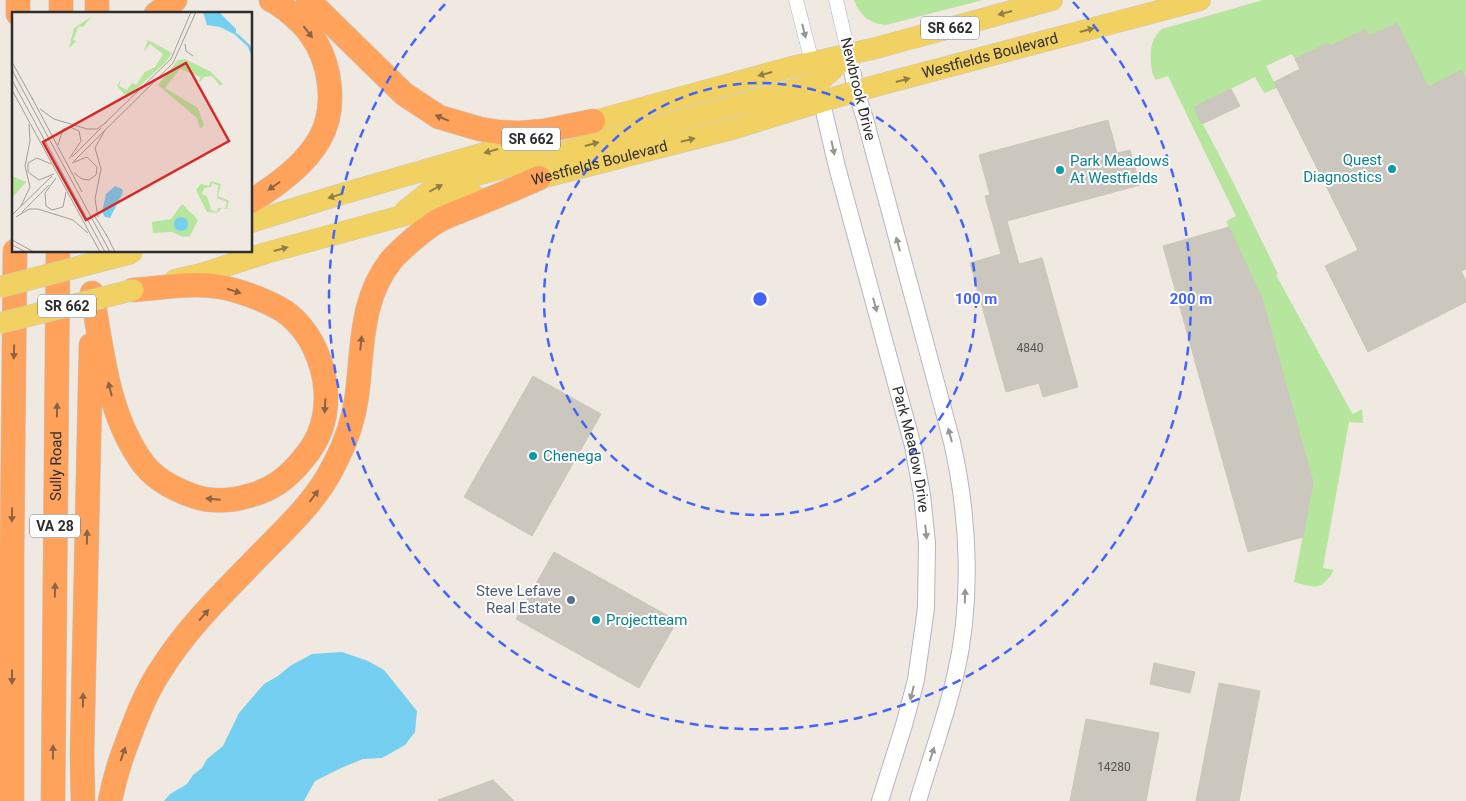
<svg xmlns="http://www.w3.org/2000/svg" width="1466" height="801" font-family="Roboto,sans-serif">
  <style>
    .green { fill: #b6e59e }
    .water { fill: #75cff0 }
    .building { fill: #cbc7bf; stroke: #cbc5ba }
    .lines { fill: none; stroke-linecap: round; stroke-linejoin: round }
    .minor-casing { stroke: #b4b7c1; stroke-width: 15 }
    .tertiary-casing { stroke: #b4b7c1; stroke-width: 18 }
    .primary-casing { stroke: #c9c9c9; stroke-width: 22 }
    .motorway-casing { stroke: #c9c9c9; stroke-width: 25 }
    .minor { stroke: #fff; stroke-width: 14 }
    .tertiary { stroke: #fff; stroke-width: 16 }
    .primary { stroke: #f2d163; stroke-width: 21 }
    .motorway { stroke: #ffa35c; stroke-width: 24 }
    .primary-bridge-casing { stroke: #c9c9c9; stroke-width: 22; stroke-linecap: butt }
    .primary-bridge { stroke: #f2d163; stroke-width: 21 }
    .oneway { fill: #908048 }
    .oneway2 { fill: #969696 }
    .oneway3 { fill: #8c6343 }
    .ring { fill: none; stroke: #4264fb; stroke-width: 2.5; stroke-dasharray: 9 6 }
    .culture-dot { fill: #0f9aa8; stroke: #fff; stroke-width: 2 }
    .service-dot { fill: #5c6f8a; stroke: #fff; stroke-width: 2 }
    .labels { text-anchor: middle; stroke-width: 4; stroke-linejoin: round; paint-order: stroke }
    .number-label { font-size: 12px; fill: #555452 }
    .shield { fill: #fff; stroke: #6d6d6d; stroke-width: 1 }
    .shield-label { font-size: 14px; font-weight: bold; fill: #2e2e2e }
    .street-label { font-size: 15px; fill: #2e2e2e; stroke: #fff }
    .culture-label { font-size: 15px; fill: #0d838f; stroke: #fff; text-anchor: start }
    .service-label { font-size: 15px; fill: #4e5e75; stroke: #fff; text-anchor: end }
    .inset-river { fill: none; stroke: #75cff0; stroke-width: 2.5 }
    .inset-road { fill: none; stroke: #a29e99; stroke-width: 1 }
    .view { fill: #d62828; fill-opacity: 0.15; stroke: #d62828; stroke-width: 2.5 }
    .inset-edge { fill: none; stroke: #2e2e2e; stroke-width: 2.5 }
    .centre { fill: #4264fb; stroke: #fff; stroke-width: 2.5 }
    .ring-label { font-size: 15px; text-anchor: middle; font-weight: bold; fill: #4264fb; stroke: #fff; stroke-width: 4; stroke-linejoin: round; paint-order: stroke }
  </style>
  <rect width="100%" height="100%" fill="#efe9e1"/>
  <g class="green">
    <path d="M854 0H983L886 25C870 24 860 16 854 0Z"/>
    <path d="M1263 0H1466V78L1462 70 1428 87 1396 23 1369 36 1365 29 1330 46 1328 43 1295 59 1292 54 1266 66 1277 88 1264 93 1255 77 1194 107 1230 176 1278 274 1276 275 1352 413 1353 414 1362 409 1363 423 1349 422 1323 568 1334 570C1321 591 1316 588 1294 582L1313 482 1262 298 1226 221 1236 216 1168 76 1156 80C1152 75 1152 70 1151 64 1150 50 1151 38 1162 29Z"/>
  </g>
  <path class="water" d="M342 652 368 661 384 670 417 711 415 732 405 745 382 758 363 759 341 768 315 781 304 801H164L170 794 187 784 193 775 202 768 207 759 223 746 239 713 264 684 278 676 290 666 312 654Z"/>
  <g class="building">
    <path d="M1397 23 1428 87 1462 70 1466 78V269L1461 271 1466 281V302L1368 352 1325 266 1358 250 1274 82 1300 69 1295 59 1328 43 1330 46 1365 29 1369 36Z"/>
    <path d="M1231 89 1240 106 1202 124 1194 107Z"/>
    <path d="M1108 120 1117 153 1130 150 1140 185 1007 221 1019 264 1042 258 1078 387 1043 397 1039 383 1006 392 970 263 1001 254 985 196 990 195 979 155Z"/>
    <path d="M1229 227 1262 298 1313 482 1303 537 1248 552 1163 246Z"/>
    <path d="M533 376 601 414 532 536 464 497Z"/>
    <path d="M554 552 677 621 639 688 516 619Z"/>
    <path d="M1154 663 1195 672 1190 693 1150 684Z"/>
    <path d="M1219 683 1260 691 1239 801H1196Z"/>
    <path d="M1086 719 1159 733 1146 801H1070Z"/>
    <path d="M493 780 514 801H439L438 800Z"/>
  </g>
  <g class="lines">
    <g class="minor-casing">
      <g id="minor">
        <path d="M796 0 812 62"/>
        <path d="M836 0 849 55"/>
      </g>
    </g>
    <g class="tertiary-casing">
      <g id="tertiary">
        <path d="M849 55 856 91 865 119 952 442C969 517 973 602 955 677 945 719 930 760 918 801"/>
        <path id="s1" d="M819 90 837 167 913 446 922 495 927 543 926 608 916 680 904 725 880 801"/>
      </g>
    </g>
    <g class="primary-casing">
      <g id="primary">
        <path d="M576 126 792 67 876 48 1052 0"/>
        <path id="s2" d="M521 183 732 129 856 91 1200 0"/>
        <path d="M405 211 436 186 818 83 848 55"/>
        <path d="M251 222 335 196 540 137"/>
        <path d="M175 280 201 274 266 253 475 196"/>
      </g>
    </g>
    <g class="motorway-casing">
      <g id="motorway">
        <path d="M308 0 404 94 439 117 480 129 499 132 519 133 544 131 593 121"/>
        <path d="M18 14V0"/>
        <path d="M61 14V0"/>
        <path d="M97 14V0"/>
        <path d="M156 14 175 0"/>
        <path d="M251 201C276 186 304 166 319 140 338 108 331 61 309 32 304 25 297 19 290 13 284 8 278 3 271 0"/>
        <path d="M92 293C102 349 107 411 140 459 152 478 175 490 196 497 213 502 231 501 248 496 272 490 288 478 303 459 310 451 315 443 319 434 336 392 320 337 284 311 268 301 239 290 220 287 192 282 162 288 133 290"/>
        <path d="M12 801V555L15 251"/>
        <path id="s3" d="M53 801 58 251"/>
        <path d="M83 801 82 754 91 345"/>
        <path d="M110 801C114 780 120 760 128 740 137 716 146 692 160 671 186 629 222 594 256 559 285 529 317 501 335 463 346 442 354 418 357 395 363 347 360 297 393 258 405 246 418 234 433 224 445 216 459 212 473 206 495 197 517 188 539 178"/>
      </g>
    </g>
    <use href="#minor" class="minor"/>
    <use href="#tertiary" class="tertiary"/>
    <use href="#primary" class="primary"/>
    <use href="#motorway" class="motorway"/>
    <g class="primary-bridge-casing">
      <g id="primary-bridge">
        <path d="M0 287 132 253"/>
        <path d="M0 323 133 290"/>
      </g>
    </g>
    <use href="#primary-bridge" class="primary-bridge"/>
  </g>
  <defs><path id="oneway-solid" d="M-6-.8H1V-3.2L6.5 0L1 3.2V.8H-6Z" transform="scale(1.25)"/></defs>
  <g class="oneway">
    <use href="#oneway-solid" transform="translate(1005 13) rotate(165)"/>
    <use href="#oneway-solid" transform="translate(1087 30) rotate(-15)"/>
    <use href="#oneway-solid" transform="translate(765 74) rotate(165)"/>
    <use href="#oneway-solid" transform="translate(903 80) rotate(-15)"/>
    <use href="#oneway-solid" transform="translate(688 140) rotate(-14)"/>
    <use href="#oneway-solid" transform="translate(592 144) rotate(-15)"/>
    <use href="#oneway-solid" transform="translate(491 151) rotate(164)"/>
    <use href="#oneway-solid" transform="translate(436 188) rotate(-28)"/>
    <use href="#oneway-solid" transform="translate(335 196) rotate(163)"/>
    <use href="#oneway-solid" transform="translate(281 249) rotate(-15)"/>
  </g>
  <g class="oneway2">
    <use href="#oneway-solid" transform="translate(804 31) rotate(76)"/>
    <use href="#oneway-solid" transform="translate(833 148) rotate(78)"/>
    <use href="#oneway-solid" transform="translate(898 244) rotate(-105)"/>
    <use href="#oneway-solid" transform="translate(875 305) rotate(75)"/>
    <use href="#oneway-solid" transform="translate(950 435) rotate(-105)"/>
    <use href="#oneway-solid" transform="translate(926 532) rotate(84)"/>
    <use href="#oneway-solid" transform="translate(965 596) rotate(-89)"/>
    <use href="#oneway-solid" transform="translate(912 693) rotate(104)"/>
    <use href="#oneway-solid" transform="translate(932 754) rotate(-73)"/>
  </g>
  <g class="oneway3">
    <use href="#oneway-solid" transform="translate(308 32) rotate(52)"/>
    <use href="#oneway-solid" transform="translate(442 118) rotate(-157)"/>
    <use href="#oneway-solid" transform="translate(274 186) rotate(145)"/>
    <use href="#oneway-solid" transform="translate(234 291) rotate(17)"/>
    <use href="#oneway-solid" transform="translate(361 343) rotate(-84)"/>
    <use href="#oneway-solid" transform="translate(14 352) rotate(91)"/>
    <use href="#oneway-solid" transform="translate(110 389) rotate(-104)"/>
    <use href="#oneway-solid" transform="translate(325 406) rotate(93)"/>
    <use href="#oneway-solid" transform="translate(57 410) rotate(-89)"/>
    <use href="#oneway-solid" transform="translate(314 496) rotate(-53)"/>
    <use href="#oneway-solid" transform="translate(213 499) rotate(-175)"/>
    <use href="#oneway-solid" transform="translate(12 515) rotate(91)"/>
    <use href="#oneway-solid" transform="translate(87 537) rotate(-89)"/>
    <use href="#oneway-solid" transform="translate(55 590) rotate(-89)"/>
    <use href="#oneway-solid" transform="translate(204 615) rotate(-49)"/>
    <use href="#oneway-solid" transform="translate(12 677) rotate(90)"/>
    <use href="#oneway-solid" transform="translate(83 700) rotate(-89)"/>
    <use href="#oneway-solid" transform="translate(53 752) rotate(-89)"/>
    <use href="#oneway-solid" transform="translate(123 754) rotate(-71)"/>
  </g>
  <g class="ring">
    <circle cx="760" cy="299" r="216"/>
    <path d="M1073 2A431 431 0 1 1 447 2"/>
  </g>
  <g class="culture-dot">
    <circle cx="1392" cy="169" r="5"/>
    <circle cx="1060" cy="170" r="5"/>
    <circle cx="533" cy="456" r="5"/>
    <circle cx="596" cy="620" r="5"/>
  </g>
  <circle class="service-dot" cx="571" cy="600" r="5"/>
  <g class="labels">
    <g class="number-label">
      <text x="1030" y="352">4840</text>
      <text x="1114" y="771">14280</text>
    </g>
    <g class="shield">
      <rect x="921" y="16.5" width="58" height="23" rx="4"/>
      <rect x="502" y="127.5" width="58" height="23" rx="4"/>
      <rect x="38" y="294.5" width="58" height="23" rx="4"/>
      <rect x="30" y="514.5" width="50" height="23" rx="4"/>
    </g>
    <g class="shield-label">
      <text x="950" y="33">SR 662</text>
      <text x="531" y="144">SR 662</text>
      <text x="67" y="311">SR 662</text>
      <text x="55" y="531">VA 28</text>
    </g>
    <g class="street-label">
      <text dy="5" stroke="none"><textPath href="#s2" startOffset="486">Westfields Boulevard</textPath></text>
      <text transform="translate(858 89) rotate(76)" y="5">Newbrook Drive</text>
      <text dy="5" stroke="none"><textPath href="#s2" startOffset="81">Westfields Boulevard</textPath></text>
      <text dy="5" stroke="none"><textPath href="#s1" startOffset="371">Park Meadow Drive</textPath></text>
      <text dy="5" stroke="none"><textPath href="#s3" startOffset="335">Sully Road</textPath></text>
    </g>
    <g class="culture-label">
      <text x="1382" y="165" text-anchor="end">Quest<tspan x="1382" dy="17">Diagnostics</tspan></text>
      <text x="1070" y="166">Park Meadows<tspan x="1070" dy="17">At Westfields</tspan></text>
      <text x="543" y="461">Chenega</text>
      <text x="606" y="625">Projectteam</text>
    </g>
    <g class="service-label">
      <text x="561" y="596">Steve Lefave<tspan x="561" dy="17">Real Estate</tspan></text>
    </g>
  </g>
  <g transform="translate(12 12)">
    <rect width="240" height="240" fill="#efe9e1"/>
    <path d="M79 5 71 15 67 14 61 28 64 29 57 36 62 16ZM136 28 160 41 153 51 115 85 105 74 109 67 107 74 115 78 120 71 124 73 133 60 143 55 151 42 138 32 132 39ZM173 47 199 60 211 72 208 74 200 64 192 65 187 71 188 65 168 57 153 76 186 96 192 113 188 117 185 106 146 73 166 48ZM0 164 14 170 0 186ZM199 169 209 172 206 184 217 189 215 197 210 196 205 201 195 200 184 178 189 172 197 174ZM200 171 206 173 205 186 215 190 213 196H206L205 200 199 198 195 184 190 182 192 176 199 175ZM170 192 186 208 178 224 171 225 160 220 141 221 140 210 159 207Z" fill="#b6e59e" fill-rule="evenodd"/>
    <path d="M191 0H207L224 17V23L208 15 195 13ZM103 174 110 177 111 180 98 206 93 205 90 200 94 182ZM162 212a7 7 0 1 1 14 0a7 7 0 1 1-14 0Z" fill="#75cff0"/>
    <path class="inset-river" d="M224 22 237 34 240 42"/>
    <path class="inset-road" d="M173 32 174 39 181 44M0 50 21 88M0 58 98 240M0 68 93 240M0 78 88 240M20 86 70 180M28 97 42 107 75 117H85L95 110M93 111 159 47 179 0M46 133 51 117 58 115 67 119 69 129 57 147M60 145 89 116M62 149 161 51 184 0M60 151 75 145 85 155 84 163 77 168 70 167 62 161M39 152 25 146 16 151V160L27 168 42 162M44 166 33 181 34 194 40 198 51 195 54 180M9 194 18 175 13 154 18 129 17 112M10 200 37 173M0 203 40 164M82 203 95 224M4 205 17 197H26L61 208 76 221M86 205 83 187 89 157 83 136 93 118M94 222 103 240M0 228 22 240M0 233 14 240"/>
    <path class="view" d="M174 51 217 129 74 208 31 130Z"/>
    <rect width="240" height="240" class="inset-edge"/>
  </g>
  <circle cx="760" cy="299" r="8" class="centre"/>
  <g class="ring-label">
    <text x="976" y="304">100 m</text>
    <text x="1191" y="304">200 m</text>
  </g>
</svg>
